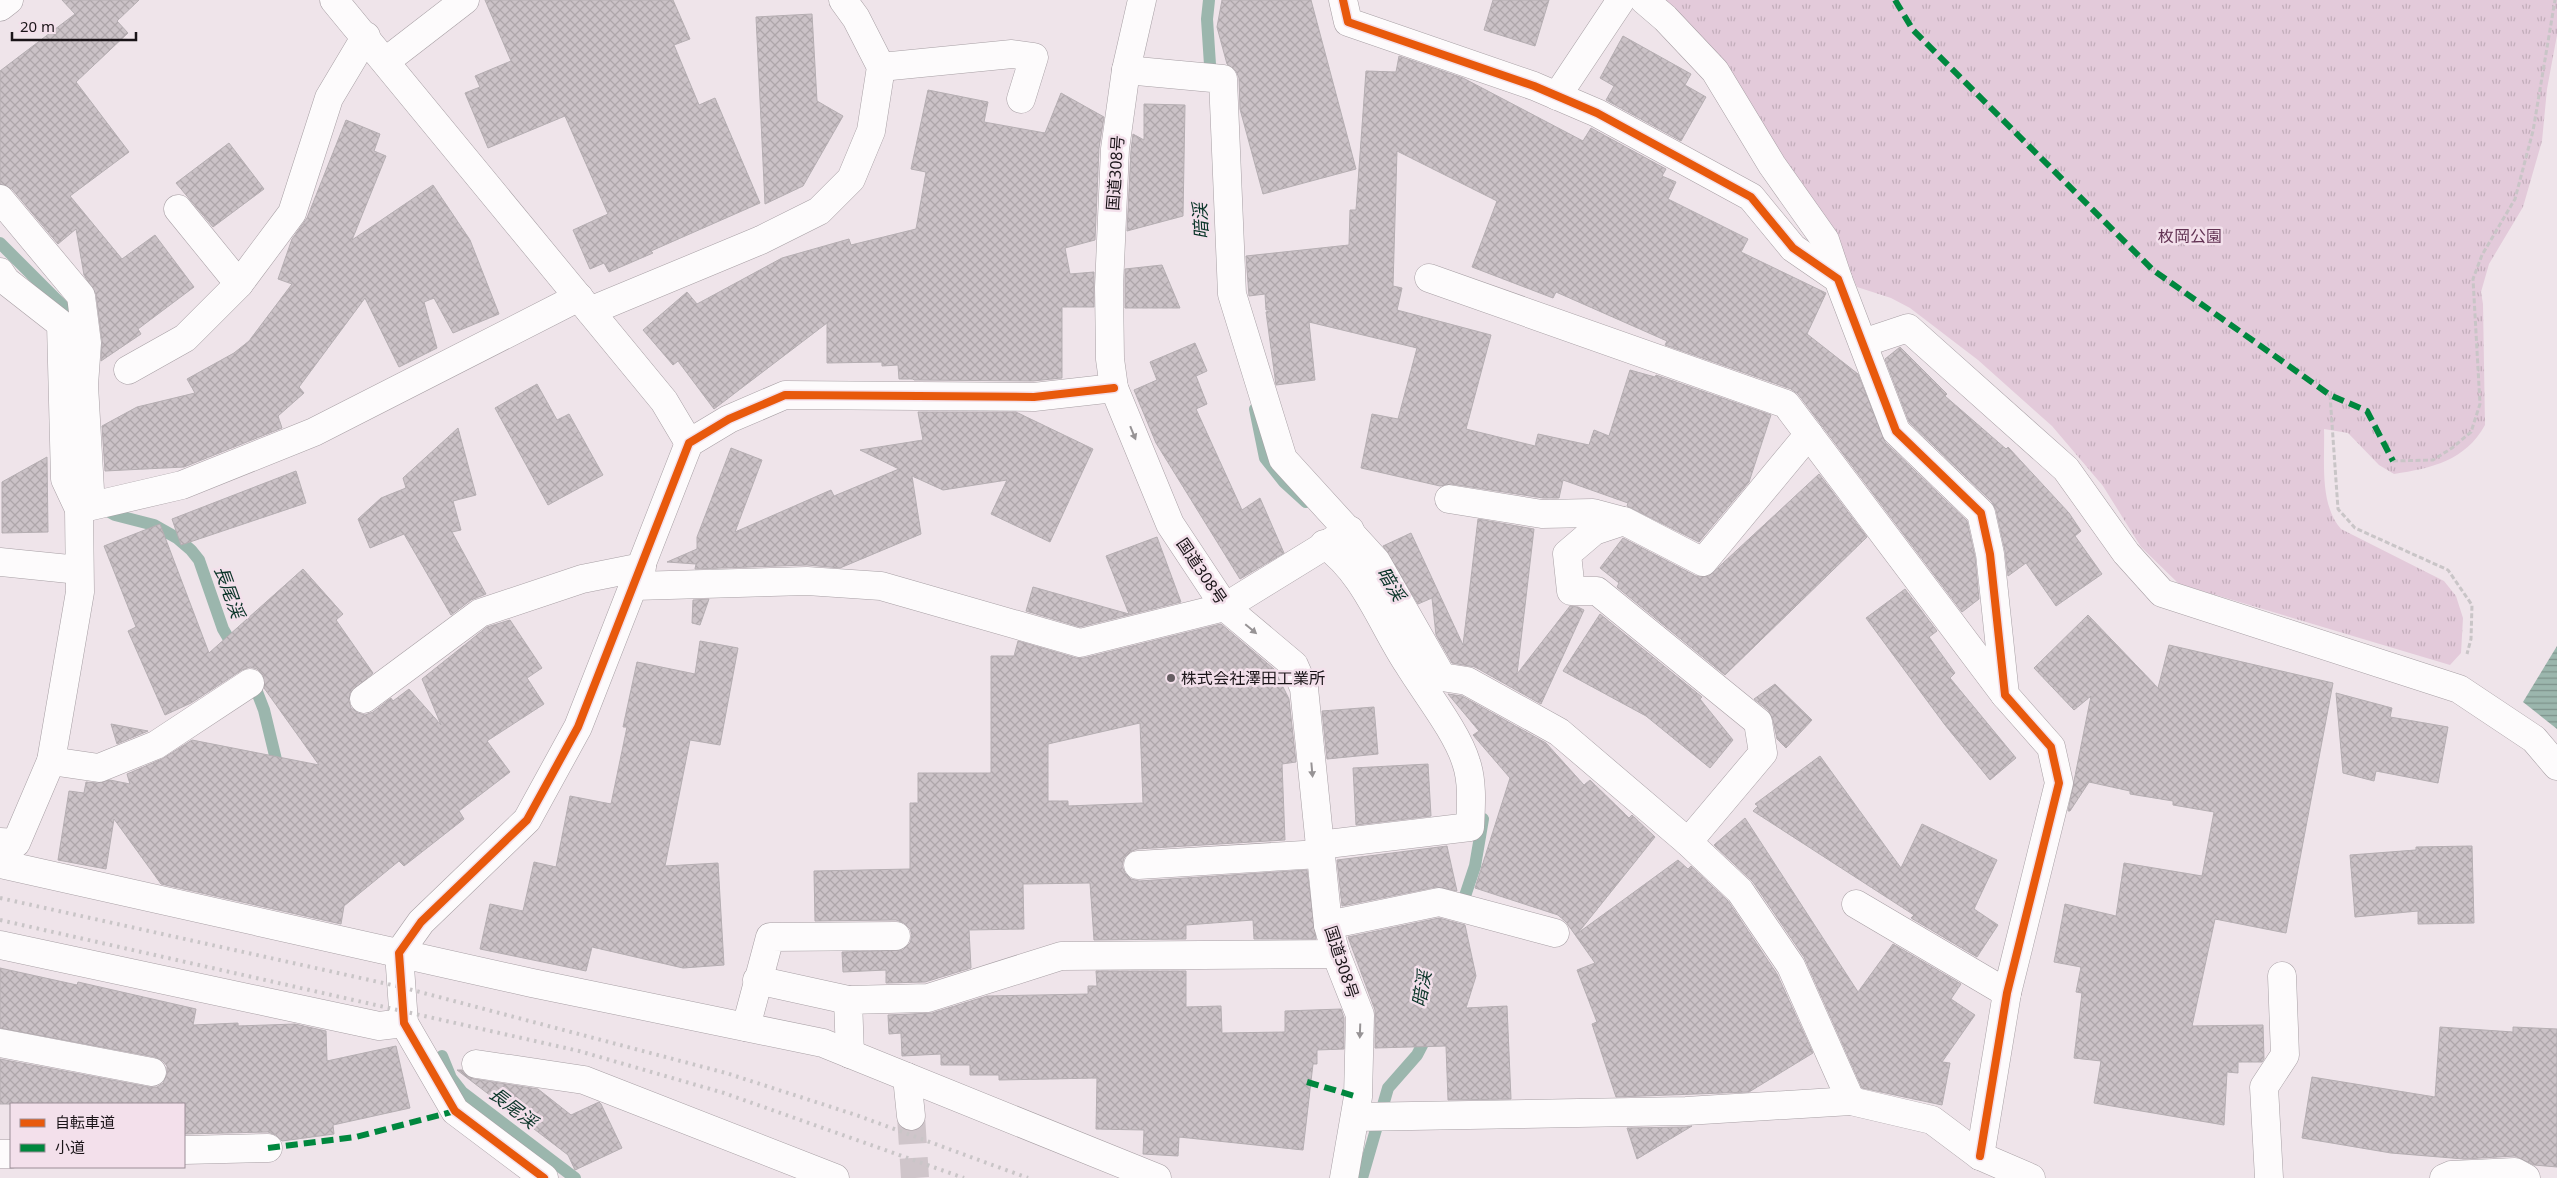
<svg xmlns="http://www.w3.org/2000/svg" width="2557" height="1178" font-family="'Noto Sans','Noto Sans JP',sans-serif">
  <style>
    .park { fill: url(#park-tufts) }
    .water { fill: url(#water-rules) }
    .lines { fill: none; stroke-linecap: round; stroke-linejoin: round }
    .stream { stroke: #9bb6ad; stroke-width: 12 }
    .building { fill: url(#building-cross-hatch); stroke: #b5aeb2; fill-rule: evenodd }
    .minor-tunnel { stroke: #cfc5ca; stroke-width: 28; stroke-dasharray: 28 14; stroke-linecap: butt }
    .minor-casing { stroke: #a79fa4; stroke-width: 29 }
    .highway-casing { stroke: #a79fa4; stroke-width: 29 }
    .path { stroke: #c9c5c7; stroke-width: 3; stroke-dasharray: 5 2.5; stroke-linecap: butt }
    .minor { stroke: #fdfbfc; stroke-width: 28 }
    .highway { stroke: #fdfbfc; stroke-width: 28 }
    .rail { stroke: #c9c5c7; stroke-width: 4; stroke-dasharray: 2.5 5; stroke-linecap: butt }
    .quiet { stroke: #00873e; stroke-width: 6; stroke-dasharray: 12 6; stroke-linecap: butt }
    .cycleway-casing { stroke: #f3e0eb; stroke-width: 11 }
    .cycleway { stroke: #e8590c; stroke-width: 8 }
    .oneway { fill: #979395 }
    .poi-dot { fill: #655d62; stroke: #f3e0eb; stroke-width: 2 }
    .labels { text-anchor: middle; stroke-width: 5; stroke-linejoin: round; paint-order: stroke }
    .street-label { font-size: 16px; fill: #1a1418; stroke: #f3e0eb }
    .park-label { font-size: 16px; fill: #623253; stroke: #f3e0eb }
    .poi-label { font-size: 16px; fill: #1a1418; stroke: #f3e0eb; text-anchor: start }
    .water-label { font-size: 18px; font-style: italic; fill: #093327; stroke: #f3e0eb }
  </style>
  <defs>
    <pattern id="park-tufts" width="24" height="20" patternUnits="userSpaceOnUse" patternTransform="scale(1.25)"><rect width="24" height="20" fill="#e3cada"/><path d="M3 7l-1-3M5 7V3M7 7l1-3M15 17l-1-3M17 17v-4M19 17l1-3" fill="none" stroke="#c2adba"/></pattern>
    <pattern id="water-rules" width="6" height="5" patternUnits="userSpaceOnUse" patternTransform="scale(1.25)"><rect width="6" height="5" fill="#9bb6ad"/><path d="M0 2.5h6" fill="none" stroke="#7e938c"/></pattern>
    <pattern id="building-cross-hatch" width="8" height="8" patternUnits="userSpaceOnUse" patternTransform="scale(1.25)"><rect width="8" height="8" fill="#cbc2c7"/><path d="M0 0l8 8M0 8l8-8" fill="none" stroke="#aea6aa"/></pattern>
  </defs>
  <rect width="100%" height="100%" fill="#efe4ea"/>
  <path class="park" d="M1661 0H2557V35L2547 89 2542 141 2523 207 2489 264 2481 292 2483 304 2485 425C2465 461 2432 468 2394 474L2379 465 2348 433 2324 429C2325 461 2319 504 2341 529L2444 581 2456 596 2463 618 2461 653 2450 665 2179 584 2141 547 2103 486 2052 426 1978 360 1910 308 1891 298 1857 287 1838 242 1752 110 1723 59Z"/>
  <path class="water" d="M2557 646V729L2523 702Z"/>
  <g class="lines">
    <g class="stream">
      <path d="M1209 0 1207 19 1211 80"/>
      <path d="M0 243 63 306 72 325"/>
      <path d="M1255 409 1265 458 1284 482 1306 502"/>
      <path d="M101 507 115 515 154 525 177 538 191 550 199 560 223 629 236 651"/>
      <path d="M252 679 264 710 279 772"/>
      <path d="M1460 911 1475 866 1483 819"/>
      <path d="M442 1056 451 1078 462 1092 575 1178"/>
      <path d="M1362 1178 1388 1088 1417 1055 1429 1032"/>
    </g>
  </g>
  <g class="building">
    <path d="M62 0H139L117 21 128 33 76 82 129 152 70 196 122 259 155 235 194 287 138 329 141 334 101 361 102 341 96 294 84 275 76 229 58 244 12 189 0 184V71L75 14Z"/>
    <path d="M485 0H673L690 39 674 45 699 105 715 98 760 203 651 251 653 253 609 272 604 263 590 269 573 230 608 214 565 116 488 148 465 93 480 87 475 76 511 61Z"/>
    <path d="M1222 0H1311L1356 169 1263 194 1240 109 1239 78 1236 71 1227 64 1217 27Z"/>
    <path d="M1493 0H1549L1535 46 1484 30Z"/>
    <path d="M812 14 817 101 843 116 803 186 765 204 756 17Z"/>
    <path d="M1623 36 1691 74 1685 85 1706 97 1681 141 1606 100 1614 86 1600 78Z"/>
    <path d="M1399 56 1463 78 1583 141 1591 128 1666 169 1662 176 1676 182 1668 199 1748 239 1741 252 1826 293 1807 334 1858 374 1885 442 1967 521 1975 557 1979 599 1962 612 1798 394 1791 389 1665 345 1667 341 1556 292 1553 298 1472 267 1497 201 1397 151 1393 286 1402 288 1397 310 1491 335 1466 429 1535 446 1538 434 1589 445 1594 430 1609 436 1630 370 1655 377 1656 375 1771 415 1749 482 1699 542 1627 506 1628 503 1563 480 1559 498H1543L1451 484 1440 486 1361 468 1372 414 1398 419 1417 348 1309 322 1315 380 1276 385 1266 312 1272 310H1266L1265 294 1249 296 1246 256 1349 245 1350 210H1356L1366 71 1396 72Z"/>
    <path d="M928 90 988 102 984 122 1045 133 1061 93 1104 117 1099 148 1095 240 1065 248 1070 274 1094 272V307H1062V378L1033 381 914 380 913 379H899L898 365 882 366V362L827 363V323L714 409 678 361 673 365 643 330 687 292 697 304 782 258 849 239 851 245 916 229 926 172 911 169Z"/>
    <path d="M1144 104 1185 105 1183 216 1127 231 1131 150 1133 134 1144 140Z"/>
    <path d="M346 120 380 134 374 151 386 156 352 240 433 185 470 240 499 314 453 333 434 298 424 302 437 348 399 367 365 298 299 387 304 393 278 416 282 428 184 467 105 471 102 426 137 407 195 393 187 379 234 353 249 341 292 284 278 279 292 239 307 218Z"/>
    <path d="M229 143 264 189 213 227 176 183Z"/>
    <path d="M1162 265 1180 308H1125V269Z"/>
    <path d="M1195 343 1207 371 1196 376 1207 404 1196 409 1242 510 1260 498 1284 553 1240 579 1156 443 1134 390 1157 380 1150 362Z"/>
    <path d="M1900 347 1947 394 1945 396 2006 449 2008 447 2069 513 2081 531 2075 536 2102 574 2056 606 2026 563 2008 576 2005 551 1996 510 1992 502 1909 422 1885 359Z"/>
    <path d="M537 384 557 420 569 414 603 475 548 505 495 408Z"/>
    <path d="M918 412H1016L1093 449 1050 542 991 514 1007 480 943 490 912 476 921 534 840 568 807 565 695 569 696 564 667 562 697 549V537L731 448 762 460 735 532 831 490 834 496 899 469 860 450 923 440Z"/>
    <path d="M458 428 476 495 453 501 461 530 452 532 486 594 471 600 451 615 404 534 370 548 358 519 381 498 406 488 403 478Z"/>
    <path d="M47 457 48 532 2 533V482Z"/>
    <path d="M296 471 306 503 181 545 172 519Z"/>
    <path d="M1819 474 1867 537 1725 675 1617 587 1619 583 1600 568 1623 538 1696 576H1709Z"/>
    <path d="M1478 519 1534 529 1517 674 1570 606 1578 607 1584 610 1541 704 1475 667 1452 663 1436 635 1432 598 1418 604 1383 546 1411 533 1463 645Z"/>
    <path d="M160 524 209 653 303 569 343 614 336 620 373 673 350 693 349 701 351 708 358 713 365 715 373 712 391 698 393 701 409 689 441 725 422 679 487 627 510 620 542 668 527 678 544 704 487 741 510 772 459 811 464 819 404 866 399 861 344 906 341 924 161 884 114 819 106 869 58 860 69 791 84 793 86 782 97 783 110 780 130 784 127 774 162 759 192 740 319 765 264 688 263 675 257 669 250 667 242 670 191 703 165 715 128 631 136 627 104 546Z"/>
    <path d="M1157 537 1181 602 1080 627 1026 611 1033 587 1129 614 1106 556Z"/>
    <path d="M1905 589 1937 631 1929 637 1955 673 1950 678 2016 758 1990 780 1945 725 1866 618Z"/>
    <path d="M709 599 700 625 692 623 693 600Z"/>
    <path d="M1600 614 1702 697 1700 699 1733 740 1710 768 1646 716 1563 671Z"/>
    <path d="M2088 615 2158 688 2169 645 2333 683 2286 933 2215 919 2192 1026 2263 1025 2264 1059 2262 1062H2238V1073L2227 1072 2224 1125 2094 1103 2101 1061 2074 1058 2082 993 2076 992 2081 967 2054 962 2065 904 2116 916 2124 863 2202 876 2214 812 2173 805V801L2130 794V791L2089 782 2070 811H2068L2091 696 2074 710 2034 668Z"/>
    <path d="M1221 624 1274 669 1289 699 1296 762 1282 764 1285 840 1137 849 1130 852 1124 858 1122 866 1125 873 1131 879 1139 881 1307 870 1316 939H1254L1253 920 1186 925V939L1094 940 1090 883 1023 884 1024 929 969 930 971 968 925 982 886 983V970L843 972 842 952 903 950 910 943 912 935 910 929 904 923 896 920 815 921 814 871 910 869V803H918V773H991V656H1014L1018 641 1076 658H1084ZM1140 723 1143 803 1068 806V801H1048V744Z"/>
    <path d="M700 641 738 648 720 745 690 740 665 866 718 863 724 965 683 968 592 947 586 971 480 949 490 904 523 911 534 862 556 867 570 796 611 804 627 727H623L637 662 695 674Z"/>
    <path d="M1775 684 1812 720 1786 748 1777 739 1773 720 1768 710 1754 699Z"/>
    <path d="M2336 693 2392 708 2390 717 2448 727 2438 783 2376 771 2374 781 2343 773Z"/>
    <path d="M1448 694 1462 696 1546 743 1584 785 1590 780 1629 818 1632 815 1655 837 1578 933 1678 860 1688 869 1691 866 1728 901 1777 974 1813 1053 1749 1092 1616 1097 1592 1024 1597 1022 1577 970 1595 963 1566 922 1558 915 1475 888 1510 778 1473 735 1479 731Z"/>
    <path d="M1374 707 1378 754 1327 759 1322 711Z"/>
    <path d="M111 724 148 731 117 744Z"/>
    <path d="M1820 756 1901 868 1922 824 1997 860 1974 909 1998 925 1977 957 1911 918 1914 915 1753 811 1758 806 1755 804Z"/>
    <path d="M1428 764 1431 816 1356 825 1353 768Z"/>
    <path d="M1745 818 1858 992 1893 944 1961 984 1951 999 1975 1015 1942 1062 1950 1063 1942 1105 1862 1088 1804 957 1753 882 1714 845Z"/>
    <path d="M1447 846 1457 891 1436 887 1342 906 1337 860Z"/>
    <path d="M2472 846 2474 923 2418 924V911L2355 917 2350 855 2416 850V847Z"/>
    <path d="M1439 918 1465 925 1476 976 1466 1008 1507 1006 1511 1099 1448 1100 1446 1046 1375 1048V1010L1348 937Z"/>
    <path d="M0 968 77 985 78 982 196 1009 193 1025 238 1023V1026L295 1024 326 1031 327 1061 396 1046 410 1108 333 1125 334 1134 282 1141 276 1135 268 1132 184 1134V1104H0V1059L149 1087H157L163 1083 167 1074V1066L163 1061 155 1057 0 1028Z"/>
    <path d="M1096 971H1186V1007L1221 1006 1222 1033 1285 1032V1011L1341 1009 1344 1018V1049L1317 1050V1064H1313L1303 1150 1179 1137 1178 1156 1143 1154 1144 1130 1096 1129 1097 1078 999 1080V1075H970V1065H941V1054L902 1056 901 1033 889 1034 888 1015 932 1013 987 996 1088 994V986H1097Z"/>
    <path d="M2440 1027 2513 1032V1027L2557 1029V1167L2534 1165 2515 1156 2464 1159 2391 1153 2302 1138 2312 1077 2435 1097Z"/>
    <path d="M457 1070H462L467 1076 474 1079 538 1089 571 1115 599 1102 601 1104 622 1148 575 1170 568 1155Z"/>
    <path d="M1692 1126 1637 1159 1627 1128 1686 1127Z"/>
  </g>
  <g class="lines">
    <path class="minor-tunnel" d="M911 1116 915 1178"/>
    <g class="minor-casing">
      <g id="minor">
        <path d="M334 0 664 401 689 443"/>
        <path d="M1343 0 1348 22 1534 86 1597 113 1751 197 1793 248 1838 279 1896 431 1981 513 1990 554 2005 695 2051 747 2059 783 2007 993 1980 1156"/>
        <path d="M1644 0 1665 18 1715 71 1772 165 1825 240 1838 279"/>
        <path d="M0 7 9 0"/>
        <path d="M386 61 465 0"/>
        <path d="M881 67 1012 54 1034 57 1021 99"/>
        <path d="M1126 70 1223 79 1232 294 1283 459 1376 561 1442 677 1467 681 1559 732 1688 842 1740 891 1791 966 1851 1101"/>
        <path d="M1557 96 1621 0"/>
        <path d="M0 199 81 296 87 343 84 385 90 490 79 509"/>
        <path d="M178 209 239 284"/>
        <path d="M0 272 6 281 61 324 65 479 79 509 80 592 51 761 16 843 0 842"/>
        <path d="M1429 278 1786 404 2005 695"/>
        <path d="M590 311 761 240 819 211 851 179 871 131 881 67 856 18 843 0"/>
        <path d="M1863 343 1908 328 2066 469 2126 553 2162 593 2459 689 2534 739 2557 766"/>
        <path d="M128 370 185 338 239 284 292 213 329 98 366 36"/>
        <path d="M1449 499 1542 514 1593 513 1623 521"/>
        <path d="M79 509 182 485 314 432 579 297"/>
        <path d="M0 562 79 570"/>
        <path d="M635 586 807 581 881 586 1080 643 1225 607 1350 530"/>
        <path d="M364 699 480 613 582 579 642 567"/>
        <path d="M51 761 99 768 156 745 250 683"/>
        <path d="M1688 842 1763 753 1758 722 1597 591H1571L1567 554 1594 531 1624 521 1703 562 1809 434"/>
        <path d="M1319 845 1470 827C1471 807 1473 782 1466 762 1457 732 1425 692 1408 664 1381 623 1365 573 1324 544"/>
        <path d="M0 864 532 983 823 1043 1157 1178"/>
        <path d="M1138 865 1320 854"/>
        <path d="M1856 904 2007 993"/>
        <path d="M1328 925 1439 902 1555 933"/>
        <path d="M0 945 379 1026 404 1023"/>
        <path d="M757 980 848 1000"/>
        <path d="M746 1027 770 937 896 936"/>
        <path d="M0 1043 152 1072"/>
        <path d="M850 1054 848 1000 928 998 1061 956 1336 954"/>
        <path d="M476 1064 584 1080 835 1178"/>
        <path d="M907 1077 911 1116"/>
        <path d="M1355 1117 1686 1111 1851 1101 1932 1120 1980 1156 2031 1178"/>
        <path d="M184 1150 268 1148"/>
        <path d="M0 1154H11"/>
        <path d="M544 1178 455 1111 404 1023 399 953 421 922 527 820 578 727 689 443 729 419 785 395 1034 397 1114 388"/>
        <path d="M2269 1178 2264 1087 2285 1055 2282 976"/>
        <path d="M2444 1178 2451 1175 2515 1172 2526 1178"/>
      </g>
    </g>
    <g class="highway-casing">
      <path id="highway" d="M1142 0 1126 70 1115 149 1109 287 1110 359 1114 388 1170 524 1225 607 1294 665 1304 688 1328 925 1336 954 1360 1015 1358 1097 1344 1178"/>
    </g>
    <g class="path">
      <path d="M2330 395 2338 509 2355 528 2448 570 2472 605 2471 639 2467 654"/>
      <path d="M2393 461 2433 460 2452 448 2471 432 2480 404 2473 279 2482 255 2515 199 2533 131 2555 0"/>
    </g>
    <use href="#minor" class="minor"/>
    <use href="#highway" class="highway"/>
    <g class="rail">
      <path d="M0 898 401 987 726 1073 856 1115 1028 1178"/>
      <path d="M0 920 579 1051 724 1093 964 1178"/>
    </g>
    <g class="quiet">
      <path d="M1895 0 1913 30 2153 270 2330 395 2367 411 2393 461"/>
      <path d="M1307 1082 1358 1097"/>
      <path d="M268 1148 356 1137 455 1111"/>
    </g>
    <g class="cycleway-casing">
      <g id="cycleway">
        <path d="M1343 0 1348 22 1534 86 1597 113 1751 197 1793 248 1838 279 1896 431 1981 513 1990 554 2005 695 2051 747 2059 783 2007 993 1980 1156"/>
        <path d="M544 1178 455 1111 404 1023 399 953 421 922 527 820 578 727 689 443 729 419 785 395 1034 397 1114 388"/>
      </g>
    </g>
    <use href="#cycleway" class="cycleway"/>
  </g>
  <defs><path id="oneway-solid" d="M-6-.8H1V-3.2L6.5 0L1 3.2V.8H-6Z" transform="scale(1.25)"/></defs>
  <g class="oneway">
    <use href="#oneway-solid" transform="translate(1133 433) rotate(68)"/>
    <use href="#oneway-solid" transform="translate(1251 629) rotate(40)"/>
    <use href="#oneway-solid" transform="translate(1312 770) rotate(85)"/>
    <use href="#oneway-solid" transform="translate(1360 1031) rotate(92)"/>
  </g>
  <circle class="poi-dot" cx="1171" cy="678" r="5"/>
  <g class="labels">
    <g class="street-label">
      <text transform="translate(1115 173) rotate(-86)" y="6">国道308号</text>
      <text transform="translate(1202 571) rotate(56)" y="6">国道308号</text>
      <text transform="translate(1342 962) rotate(72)" y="6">国道308号</text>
    </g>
    <g class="park-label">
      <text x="2190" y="242">枚岡公園</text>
    </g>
    <g class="poi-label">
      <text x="1181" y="684">株式会社澤田工業所</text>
    </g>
    <g class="water-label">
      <text transform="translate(1201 221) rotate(-93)" y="6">暗渓</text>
      <text transform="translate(1391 584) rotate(59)" y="6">暗渓</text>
      <text transform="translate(229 592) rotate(70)" y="6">長尾渓</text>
      <text transform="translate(1422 989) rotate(-80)" y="6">暗渓</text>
      <text transform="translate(513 1108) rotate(38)" y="6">長尾渓</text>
    </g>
  </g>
  <rect x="10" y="1103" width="175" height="65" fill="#f3e0eb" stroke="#9c8e97"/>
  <rect x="20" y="1119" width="25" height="8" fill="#e8590c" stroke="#9c8e97"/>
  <text x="55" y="1128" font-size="15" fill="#1a1418">自転車道</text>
  <rect x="20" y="1144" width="25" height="8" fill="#00873e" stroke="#9c8e97"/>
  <text x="55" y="1153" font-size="15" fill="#1a1418">小道</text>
  <path d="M12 32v8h124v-8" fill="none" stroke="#1a1418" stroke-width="2.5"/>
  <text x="20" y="32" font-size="15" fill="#1a1418" stroke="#f3e0eb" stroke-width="4" paint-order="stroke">20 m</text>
</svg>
